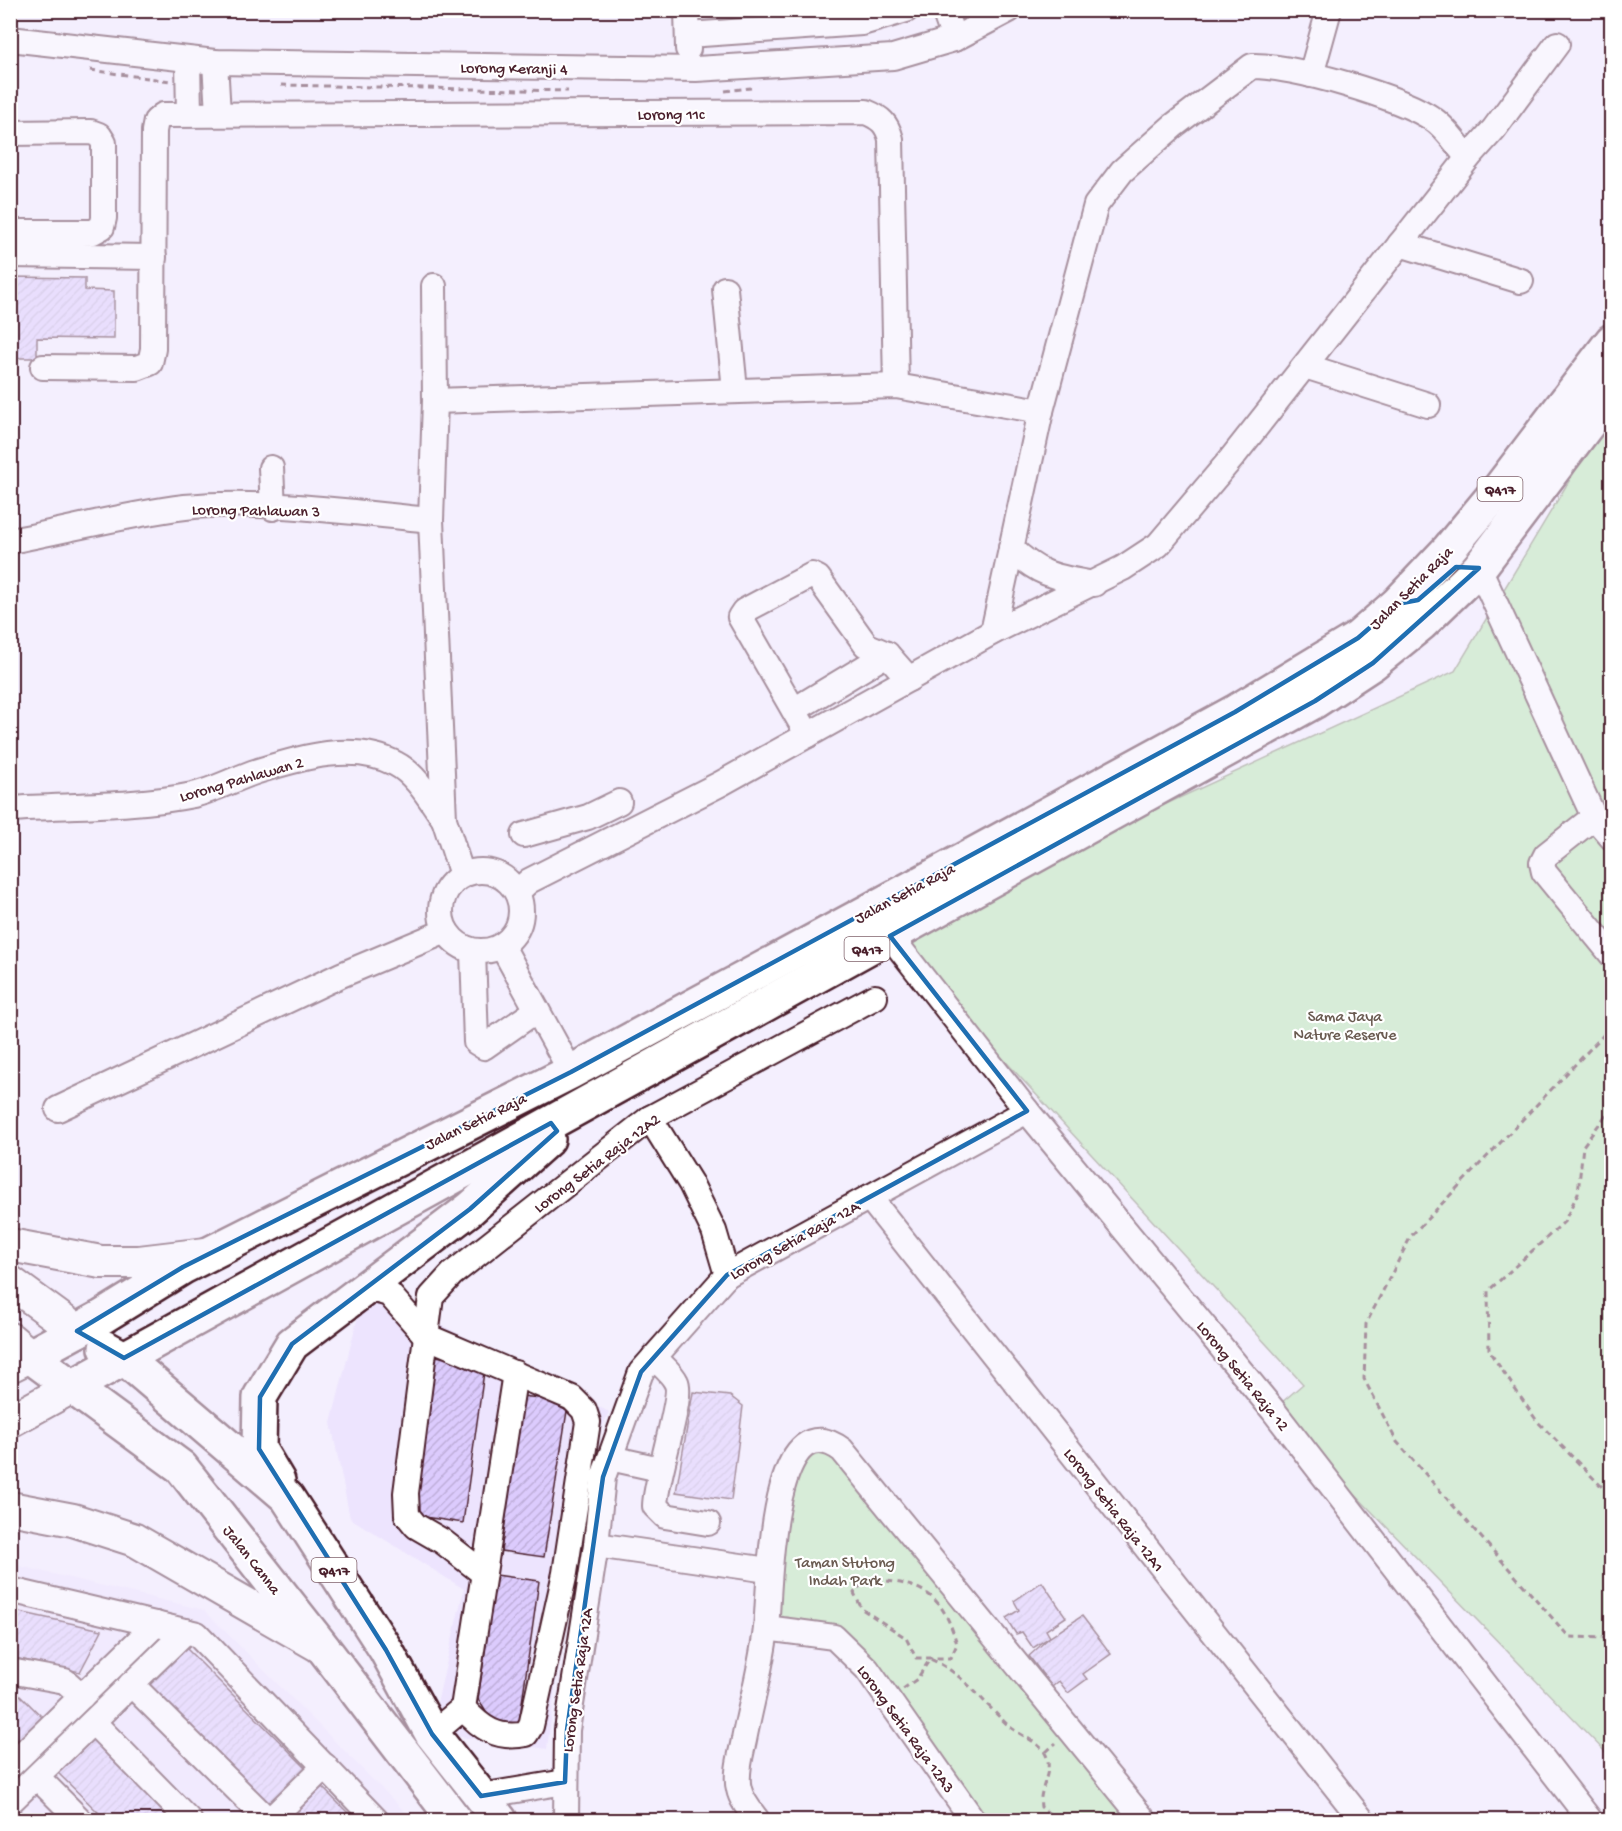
<svg xmlns="http://www.w3.org/2000/svg" width="1622" height="1831" font-family="'Gochi Hand',sans-serif">
  <style>
    .built { fill: #ede4fe }
    .green { fill: #b4e8aa; stroke: #7f846a; stroke-width: 1.5 }
    .building { fill: url(#building-hatch); stroke: #4a1f2b; stroke-width: 1.5 }
    .lines { fill: none; stroke-linecap: round; stroke-linejoin: round }
    .minor-casing { stroke: #4a1f2b; stroke-width: 28 }
    .major-casing { stroke: #4a1f2b; stroke-width: 36 }
    .highway-casing { stroke: #4a1f2b; stroke-width: 38 }
    .path { stroke: #4a1f2b; stroke-width: 3; stroke-dasharray: 6 4.5; stroke-linecap: butt }
    .minor { stroke: #fff; stroke-width: 24 }
    .major { stroke: #fff; stroke-width: 32 }
    .highway { stroke: #fff; stroke-width: 33 }
    .marked { fill: none; stroke: #1f6fb2; stroke-width: 4.5; stroke-linejoin: round }
    .labels { text-anchor: middle; stroke-width: 4.5; stroke-linejoin: round; paint-order: stroke }
    .shield { fill: #fff; stroke: #80626b; stroke-width: 1.5 }
    .shield-label { font-size: 15px; font-weight: bold; fill: #4a1f2b }
    .street-label { font-size: 16px; fill: #4a1f2b; stroke: #fff }
    .park-label { font-size: 16px; fill: #6a5b51; stroke: #fff }
  </style>
  <defs>
    <pattern id="building-hatch" width="6" height="6" patternUnits="userSpaceOnUse" patternTransform="scale(1.5)"><rect width="6" height="6" fill="#dccbfd"/><path d="M-1 1l2-2M0 6l6-6M5 7l2-2" fill="none" stroke="#beaed9"/></pattern>
  </defs>
  <rect width="100%" height="100%" fill="#f4effe"/>
  <filter id="ink" filterUnits="userSpaceOnUse"><feTurbulence type="fractalNoise" baseFrequency=".0167" numOctaves="2"/><feDisplacementMap in="SourceGraphic" scale="12" xChannelSelector="R" yChannelSelector="G"/><feConvolveMatrix kernelMatrix="1 2 1 2 8 2 1 2 1" color-interpolation-filters="sRGB"/></filter>
  <g filter="url(#ink)">
    <g class="built">
      <path d="M370 1288 609 1412 585 1464 547 1749 454 1736 436 1707 464 1589 350 1518 331 1423 358 1316Z"/>
      <path d="M11 1564 204 1610 413 1820H42L11 1790Z"/>
    </g>
    <g class="green">
      <path d="M1611 411V1758L1273 1410 1303 1384 890 936 951 903 1455 671Z"/>
      <path d="M819 1452 835 1456 1137 1820H977L869 1668 777 1622 790 1481 803 1456Z"/>
    </g>
    <g class="building">
      <path d="M10 277 85 278V290L114 291V339L37 338V358H10Z"/>
      <path d="M435 1356 463 1360 484 1372 463 1523 412 1515Z"/>
      <path d="M693 1392 730 1396 743 1406 731 1500 676 1492Z"/>
      <path d="M522 1396 547 1399 567 1411 544 1557 501 1551Z"/>
      <path d="M496 1575 539 1581 519 1724 492 1722 478 1699Z"/>
      <path d="M1042 1582 1066 1617 1046 1630 1050 1637 1033 1648 1022 1632 1016 1634 1006 1618 1019 1610 1014 1601Z"/>
      <path d="M10 1610 102 1630 80 1672 10 1657Z"/>
      <path d="M1082 1616 1111 1654 1083 1674 1087 1679 1068 1693 1059 1681 1052 1687 1029 1656 1050 1637Z"/>
      <path d="M186 1648 307 1769 269 1807 148 1686Z"/>
      <path d="M10 1685 43 1718 10 1749Z"/>
      <path d="M93 1735 177 1820H106L56 1771Z"/>
      <path d="M321 1786 355 1820H286Z"/>
    </g>
    <g class="lines">
      <g class="minor-casing">
        <g id="minor">
          <path d="M687 10 688 49"/>
          <path d="M944 10 954 39"/>
          <path d="M688 35 862 23 906 10"/>
          <path d="M10 39 215 62 696 69 893 57 954 39 1009 10"/>
          <path d="M188 60 189 114"/>
          <path d="M215 62 218 114"/>
          <path d="M1311 75 1329 10"/>
          <path d="M10 133 91 132 99 135 104 143V218L102 227 93 232H10"/>
          <path d="M1400 244 1521 281"/>
          <path d="M10 255 154 257"/>
          <path d="M434 286 435 401 431 520 444 819 462 875"/>
          <path d="M725 289 735 390"/>
          <path d="M1305 366 1428 405"/>
          <path d="M43 367 137 368 150 363 153 349 154 131 156 121 163 115 866 112C881 118 887 124 891 139L896 386"/>
          <path d="M435 401 896 386 1041 411"/>
          <path d="M271 468 273 508"/>
          <path d="M10 541C68 530 127 514 185 507 261 499 355 513 431 520"/>
          <path d="M1011 548C1040 576 1056 577 1094 584"/>
          <path d="M1479 568 1594 817 1612 838"/>
          <path d="M993 632 1041 411 1096 205 1122 171 1173 126 1252 66C1290 65 1403 97 1434 120 1447 129 1458 146 1468 158"/>
          <path d="M794 710 887 654"/>
          <path d="M808 735 740 617 744 611 812 575 818 578 866 645 887 654 909 679"/>
          <path d="M10 809C71 805 134 807 193 795 215 790 236 778 258 771 300 758 354 741 396 764 416 774 431 801 444 819"/>
          <path d="M1594 817 1546 855 1542 863 1544 872 1612 955"/>
          <path d="M524 835 588 817 619 802"/>
          <circle cx="481" cy="911" r="40"/>
          <path d="M517 892 529 881 720 784 993 632 1123 568 1158 545 1231 459 1468 158 1494 129 1557 44"/>
          <path d="M890 936 1027 1111 1273 1410 1590 1820"/>
          <path d="M502 946 571 1072"/>
          <path d="M473 951 476 1042 484 1047 537 1010"/>
          <path d="M58 1109 341 975 446 931"/>
          <path d="M650 1118 691 1184 714 1231 727 1275"/>
          <path d="M869 1197 1362 1820"/>
          <path d="M366 1288 389 1294 426 1336 572 1398 584 1410 588 1422 565 1573 531 1726 526 1734C497 1740 481 1728 463 1708"/>
          <path d="M654 1357C661 1365 672 1373 676 1382 684 1396 655 1480 655 1506L665 1516 708 1523"/>
          <path d="M610 1458 660 1469"/>
          <path d="M596 1545 768 1570"/>
          <path d="M483 1573 442 1541 416 1526 407 1515 406 1493 431 1297 452 1274 650 1118 875 997"/>
          <path d="M10 1590 197 1634 376 1820"/>
          <path d="M766 1628 834 1637 867 1669 973 1820"/>
          <path d="M10 1671 65 1681 82 1696"/>
          <path d="M131 1684 268 1820"/>
          <path d="M93 1722 189 1820"/>
          <path d="M432 1734 463 1708 515 1373"/>
          <path d="M10 1766 156 1624"/>
          <path d="M37 1777 80 1820"/>
          <path d="M481 1796 565 1782"/>
          <path d="M10 1802 186 1631"/>
          <path d="M270 1820 325 1766"/>
          <path d="M566 1820 567 1730 596 1545 603 1477 641 1372 727 1275 1027 1111"/>
          <path d="M757 1820C751 1812 741 1800 739 1789 735 1775 741 1754 744 1740 751 1703 762 1665 766 1628 770 1593 769 1396 842 1450L1144 1820"/>
        </g>
      </g>
      <g class="major-casing">
        <g id="major">
          <path d="M10 1245 101 1262H139L206 1254"/>
          <path d="M10 1282 77 1331"/>
          <path d="M10 1339 30 1356 10 1366"/>
          <path d="M10 1421 72 1387"/>
          <path d="M10 1508 73 1520 135 1540 321 1647"/>
        </g>
      </g>
      <g class="highway-casing">
        <g id="highway">
          <path d="M106 1348 124 1358 287 1497 386 1650 432 1734 500 1820"/>
          <path d="M72 1387 1315 701 1373 663 1421 624 1479 568 1612 392"/>
          <path d="M278 1481 259 1449 260 1397 292 1344 470 1209 548 1139"/>
          <path d="M455 1820 324 1649 181 1467 30 1356 102 1317 183 1267 571 1072 934 876 1235 712 1358 638 1397 604 1449 549 1499 489 1612 341"/>
        </g>
      </g>
      <g class="path">
        <path d="M90 70 170 81"/>
        <path d="M281 85 568 91"/>
        <path d="M725 91 751 88"/>
        <path d="M1612 1026 1411 1236 1366 1324 1364 1379 1397 1442 1569 1637 1612 1638"/>
        <path d="M1612 1107 1583 1146 1578 1193 1564 1222 1488 1291 1489 1351 1537 1421 1612 1497"/>
        <path d="M866 1579C921 1583 941 1590 957 1644L951 1658H916L906 1638 862 1609 854 1593Z"/>
        <path d="M903 1689 917 1679 930 1659C964 1673 983 1703 1010 1727 1020 1735 1041 1743 1046 1755 1054 1771 1038 1789 1041 1807L1057 1820"/>
        <path d="M1046 1752 1056 1743"/>
      </g>
      <use href="#minor" class="minor"/>
      <use href="#major" class="major"/>
      <use href="#highway" class="highway"/>
    </g>
  </g>
  <path d="M0 0H1622V1831H0ZM1456 567 1479 568 1373 663 1315 701 890 936 1027 1111 727 1275 641 1372 603 1477 567 1730 565 1782 481 1796 432 1734 386 1650 259 1449 260 1397 292 1344 470 1209 557 1131 551 1123 124 1358 77 1331 183 1267 571 1072 1235 712 1358 638 1397 604 1418 600Z" fill="#f4effe" fill-opacity=".55" fill-rule="evenodd"/>
  <path class="marked" d="M1456 567 1479 568 1373 663 1315 701 890 936 1027 1111 727 1275 641 1372 603 1477 567 1730 565 1782 481 1796 432 1734 386 1650 259 1449 260 1397 292 1344 470 1209 557 1131 551 1123 124 1358 77 1331 183 1267 571 1072 1235 712 1358 638 1397 604 1418 600Z"/>
  <g class="labels">
    <g class="shield">
      <rect x="1477.5" y="477" width="45" height="24" rx="4.5"/>
      <rect x="844.5" y="937" width="45" height="24" rx="4.5"/>
      <rect x="311.5" y="1558" width="45" height="24" rx="4.5"/>
    </g>
    <g class="shield-label">
      <text x="1500" y="494">Q417</text>
      <text x="867" y="954">Q417</text>
      <text x="334" y="1575">Q417</text>
    </g>
    <g class="street-label">
      <text transform="translate(514 67) rotate(1)" y="6">Lorong Keranji 4</text>
      <text x="671" y="119">Lorong 11c</text>
      <text transform="translate(256 509) rotate(1)" y="6">Lorong Pahlawan 3</text>
      <text transform="translate(1410 587) rotate(-45)" y="6">Jalan Setia Raja</text>
      <text transform="translate(241 778) rotate(-16)" y="6">Lorong Pahlawan 2</text>
      <text transform="translate(904 892) rotate(-28)" y="6">Jalan Setia Raja</text>
      <text transform="translate(475 1120) rotate(-26)" y="6">Jalan Setia Raja</text>
      <text transform="translate(596 1162) rotate(-37)" y="6">Lorong Setia Raja 12A2</text>
      <text transform="translate(794 1239) rotate(-29)" y="6">Lorong Setia Raja 12A</text>
      <text transform="translate(1244 1375) rotate(51)" y="6">Lorong Setia Raja 12</text>
      <text transform="translate(1115 1509) rotate(52)" y="6">Lorong Setia Raja 12A1</text>
      <text transform="translate(253 1559) rotate(52)" y="6">Jalan Canna</text>
      <text transform="translate(576 1680) rotate(-82)" y="6">Lorong Setia Raja 12A</text>
      <text transform="translate(907 1728) rotate(54)" y="6">Lorong Setia Raja 12A3</text>
    </g>
    <g class="park-label">
      <text x="1345" y="1021">Sama Jaya<tspan x="1345" dy="18">Nature Reserve</tspan></text>
      <text x="845" y="1567">Taman Stutong<tspan x="845" dy="18">Indah Park</tspan></text>
    </g>
  </g>
  <rect width="1622" height="1831" fill="none" stroke="#fff" stroke-width="36"/>
  <rect x="18" y="18" width="1586" height="1795" fill="none" stroke="#4a1f2b" stroke-width="2" filter="url(#ink)"/>
</svg>
